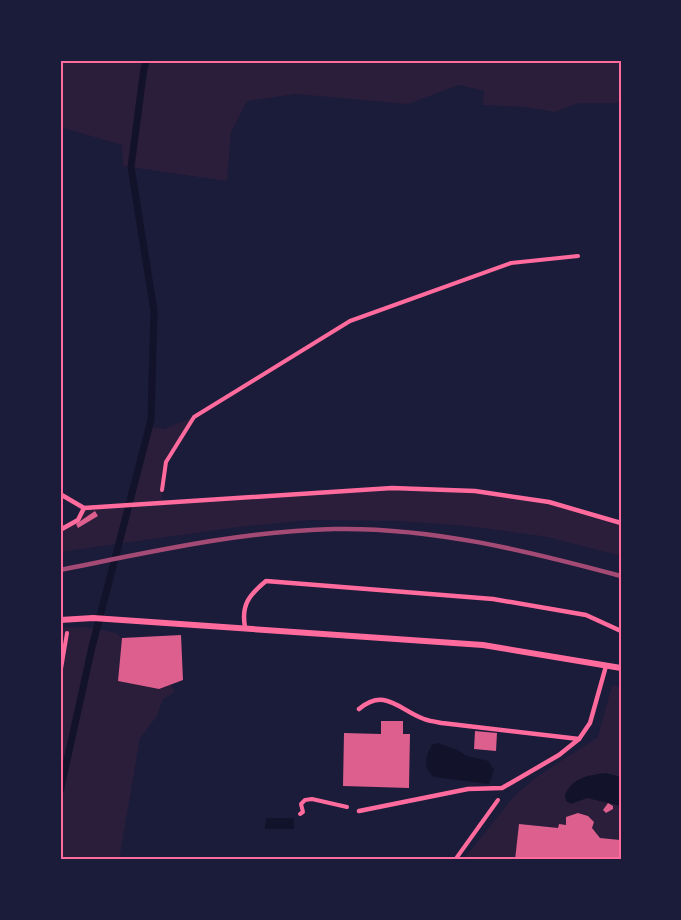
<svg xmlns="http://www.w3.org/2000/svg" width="681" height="920" font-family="Signika,sans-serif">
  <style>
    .green { fill: #2a1e3b }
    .water { fill: #12122b }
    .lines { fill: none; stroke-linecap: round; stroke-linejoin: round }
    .stream { stroke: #12122b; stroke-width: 7 }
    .building { fill: #dd5f8e }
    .path { stroke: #ff6b9d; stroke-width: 4 }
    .service { stroke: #ff6b9d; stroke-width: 4.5 }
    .minor { stroke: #ff6b9d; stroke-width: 6 }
    .rail { stroke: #a44b75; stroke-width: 4.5 }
    .neatline { fill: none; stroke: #ff6b9d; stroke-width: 2 }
  </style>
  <rect width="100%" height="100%" fill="#1b1b3a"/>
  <g class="green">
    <path d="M60 60H621V103H579L555 112 525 107 483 105 484 91 459 85 408 104 296 94 247 101 231 132 227 181 123 166 122 145 60 127Z"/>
    <path d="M194 417 166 462 161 502C264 496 371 482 474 491 525 496 573 509 621 523V556L548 537 467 526 399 521 310 520 238 527 60 552V530L78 520 84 508 129 502 150 427 164 429Z"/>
    <path d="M86 627 116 633 122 638 118 681 159 689 171 685 175 692 163 699 157 716 140 738 119 860H60V628Z"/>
    <path d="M612 685 621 687V860H463L515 795 538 776 598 737Z"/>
  </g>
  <g class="water">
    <path d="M438 743 458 750 466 756 488 761 494 770 489 784 434 777C423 768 425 756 432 745Z"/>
    <path d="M606 773 621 777V806L587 798 571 804 566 801 565 795C572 778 588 775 606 773Z"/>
    <path d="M266 818H294V829H265Z"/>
  </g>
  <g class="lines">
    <path class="stream" d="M60 792 92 647 151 420 154 311 131 167 144 68 147 60"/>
  </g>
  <g class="building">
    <path d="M95 511 98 516 78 528 76 524Z"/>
    <path d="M181 635 183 680 159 689 118 681 122 638Z"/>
    <path d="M381 721H403V734H410L409 788 343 786 344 733 381 734Z"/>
    <path d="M475 731 497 733 496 751 474 749Z"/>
    <path d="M608 803 613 806V809L606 813 603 810Z"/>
    <path d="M578 813 588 816 594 822 592 828 600 838 620 840 621 860H515L519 824 558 828 559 824 566 825V817Z"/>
  </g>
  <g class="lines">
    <g class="path">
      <path d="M162 490 166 462 194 417 350 321 511 263 578 256"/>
      <path d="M60 675 67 633"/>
      <path d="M300 814 303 812 301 804 305 800 312 799 347 807"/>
      <path d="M455 860 498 800"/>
    </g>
    <g class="service">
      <path d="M60 494 84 508 392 488 475 491 549 502 621 523"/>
      <path d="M60 530 78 520 84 508"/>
      <path d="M245 627C241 605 249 595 266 581L493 599 586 615 621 631"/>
      <path d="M359 709C385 687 399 710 424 719 429 721 436 722 442 723L579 739"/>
      <path d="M359 811 468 789 502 788 559 755 579 739 590 723 606 666"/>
    </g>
    <path class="minor" d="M60 620 93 618 483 645 621 668"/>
    <path class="rail" d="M60 570C150 552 242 531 334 529 431 527 528 551 621 576"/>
  </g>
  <rect width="681" height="920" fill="none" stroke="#1b1b3a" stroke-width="123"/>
  <rect x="62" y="62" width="558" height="796" class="neatline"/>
</svg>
